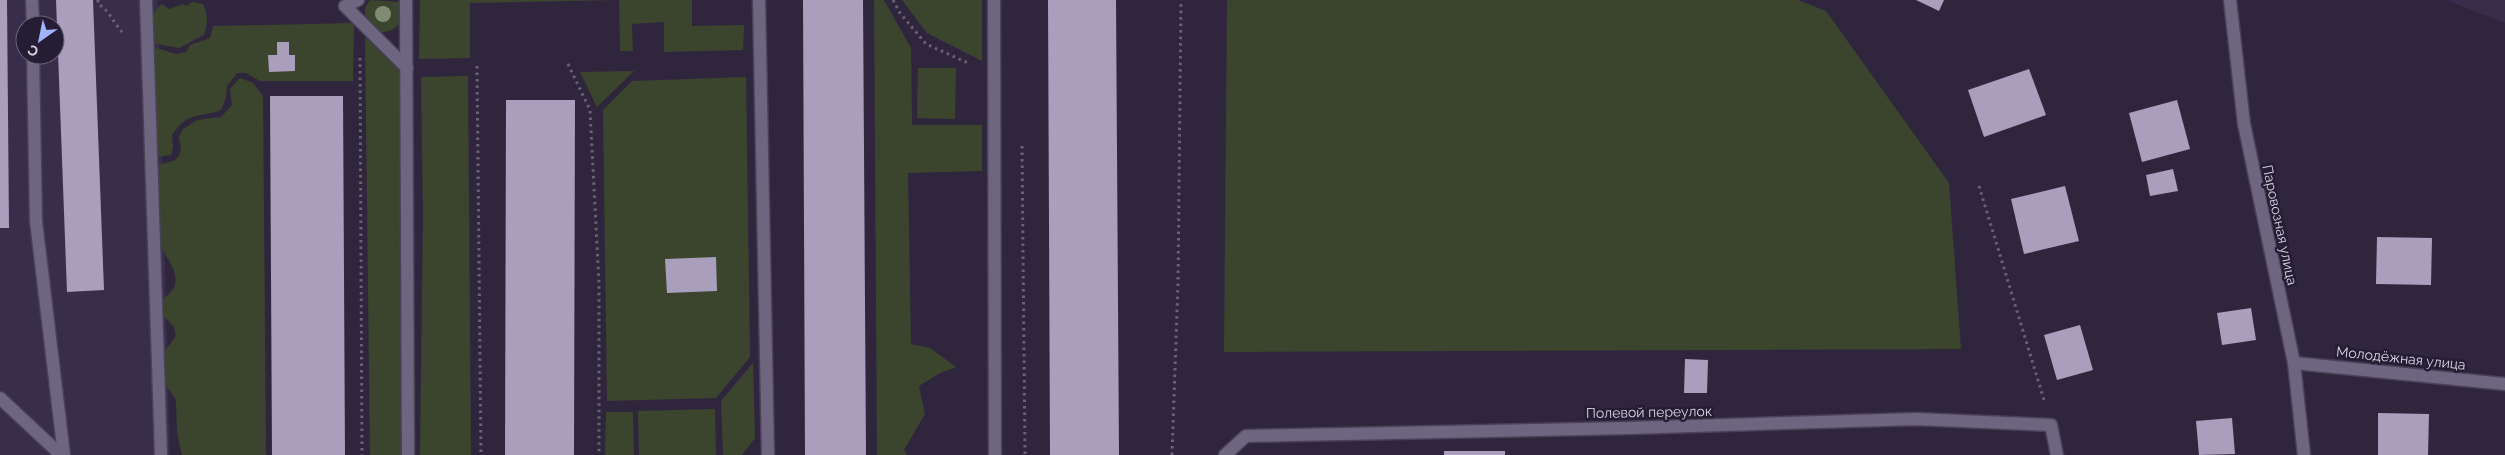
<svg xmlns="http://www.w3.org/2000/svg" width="2505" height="455" font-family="Raleway,sans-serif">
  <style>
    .built { fill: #382d4b; fill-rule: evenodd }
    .green { fill: #3b452d }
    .building { fill: #a99fbd }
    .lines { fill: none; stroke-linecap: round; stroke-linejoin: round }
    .minor-casing { stroke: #494257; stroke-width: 15 }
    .path { stroke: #6a6277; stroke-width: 3; stroke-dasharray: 2.5 4; stroke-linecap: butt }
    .minor { stroke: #6e6581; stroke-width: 12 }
    .tree { fill: #7f8b73 }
    .labels { text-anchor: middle; stroke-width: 5; stroke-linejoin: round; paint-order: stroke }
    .street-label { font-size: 14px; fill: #d9d4e4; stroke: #251d34 }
  </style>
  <rect width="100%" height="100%" fill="#2f263e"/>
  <g class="built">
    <path d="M0 0H158L170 455H0ZM25 25H55V55H25Z"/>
    <path d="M2446 0H2505V23Z"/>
  </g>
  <g class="green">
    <path d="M370 0 399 2C409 18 396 34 378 32L365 20V8Z"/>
    <path d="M420 0H616L470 3V58L419 59Z"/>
    <path d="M619 0H692V26L744 25 743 50 664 52V22L632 24 633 51H620Z"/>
    <path d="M874 0H884L911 48 912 125H982V171L908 173 911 344 930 348 956 367 940 373 919 386 925 414 904 450 907 455H877Z"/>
    <path d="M902 0H982V61L927 33Z"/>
    <path d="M1227 0H1798L1826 11 1949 183 1961 349 1224 352Z"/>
    <path d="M192 2 203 4C208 15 208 23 204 35L179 48 153 43C153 28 148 13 162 4L169 9 183 4 186 6Z"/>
    <path d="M354 23 353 81H260L246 73H237L227 86 226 98 221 110C199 118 187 112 172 135L173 147 171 155 156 157 153 47 176 54 186 52 190 45 210 38 213 26Z"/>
    <path d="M365 37 401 72 402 455H370Z"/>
    <path d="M918 68H956L955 119 917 118Z"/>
    <path d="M634 71 597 107 580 72Z"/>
    <path d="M468 76 471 455H420L423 216 421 77Z"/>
    <path d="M746 77 750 357 716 398 607 401 603 110 632 81Z"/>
    <path d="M240 78 253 83 263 96 266 455H182L177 433 176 400 164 382 162 355 176 336 174 327 162 314 160 301C166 296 174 292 175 284 178 268 165 258 161 245 153 223 158 193 157 170L159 165 175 160 179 156 181 150 179 137 183 129 197 120 221 117 232 105 230 89Z"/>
    <path d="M753 363 755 438 742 455H723L721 401Z"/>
    <path d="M715 409 716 455H639L638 411Z"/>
    <path d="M606 412H633L634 455H605Z"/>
  </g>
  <g class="building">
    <path d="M0 0H7L9 228H0Z"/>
    <path d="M56 0H93L104 290 67 292Z"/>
    <path d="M803 0H863L866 455H805Z"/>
    <path d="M1048 0H1116L1119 455H1050Z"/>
    <path d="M1916 0H1944L1939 11Z"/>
    <path d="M277 42H289V55H295V71L269 72 268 55H277Z"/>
    <path d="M2029 69 2046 115 1984 137 1968 90Z"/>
    <path d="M270 96H343L345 455H272Z"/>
    <path d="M506 100H575L574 455H505Z"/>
    <path d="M2177 100 2190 149 2142 162 2129 113Z"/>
    <path d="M2173 169 2178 191 2150 196 2146 175Z"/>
    <path d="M2065 186 2079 241 2024 254 2011 199Z"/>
    <path d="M2377 237 2432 238 2431 285 2376 284Z"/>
    <path d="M716 257 717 291 667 293 665 259Z"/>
    <path d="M2251 308 2256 340 2222 345 2217 313Z"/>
    <path d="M2080 325 2093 370 2057 380 2044 335Z"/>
    <path d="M1685 359 1708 360 1707 393H1684Z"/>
    <path d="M2378 413 2429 414 2428 455H2378Z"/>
    <path d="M2232 418 2235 454 2199 455 2196 421Z"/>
    <rect x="1444" y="451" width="61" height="4"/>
  </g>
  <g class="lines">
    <g class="minor-casing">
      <g id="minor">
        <path d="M32 0 33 25"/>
        <path d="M146 0 161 455"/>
        <path d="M358 0 345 6 407 68"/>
        <path d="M406 0 408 455"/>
        <path d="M759 0 768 455"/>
        <path d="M994 0 995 455"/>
        <path d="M2230 0 2244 124 2294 363 2304 455"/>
        <path d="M33 55 36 221 64 455"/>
        <path d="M2294 363 2505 384"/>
        <path d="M0 398 61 455"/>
        <path d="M1225 455 1246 436 1629 428 1916 419 2051 425 2057 455"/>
      </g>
    </g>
    <g class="path">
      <path d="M98 0V4C109 10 113 22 122 32"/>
      <path d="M893 0 900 13 926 44 968 63"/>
      <path d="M360 58 362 455"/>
      <path d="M568 64 590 110 599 284V455"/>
      <path d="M477 66 481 455"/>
      <path d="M1022 146 1025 455"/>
      <path d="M1979 186 2044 400"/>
      <path d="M1172 455 1178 284 1181 0"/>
    </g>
    <use href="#minor" class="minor"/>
  </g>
  <circle class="tree" cx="383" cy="14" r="8"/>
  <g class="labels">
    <g class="street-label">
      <text transform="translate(2280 225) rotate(78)" y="5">Паровозная улица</text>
      <text transform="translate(2401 358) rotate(6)" y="5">Молодёжная улица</text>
      <text transform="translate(1649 412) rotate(-1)" y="5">Полевой переулок</text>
    </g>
  </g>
  <g transform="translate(40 40) rotate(213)"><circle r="24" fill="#251d34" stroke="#6d667a"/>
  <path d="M0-4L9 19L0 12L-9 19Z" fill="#a1b3fd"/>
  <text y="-8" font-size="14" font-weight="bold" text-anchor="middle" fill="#d9d4e4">С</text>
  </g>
</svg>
